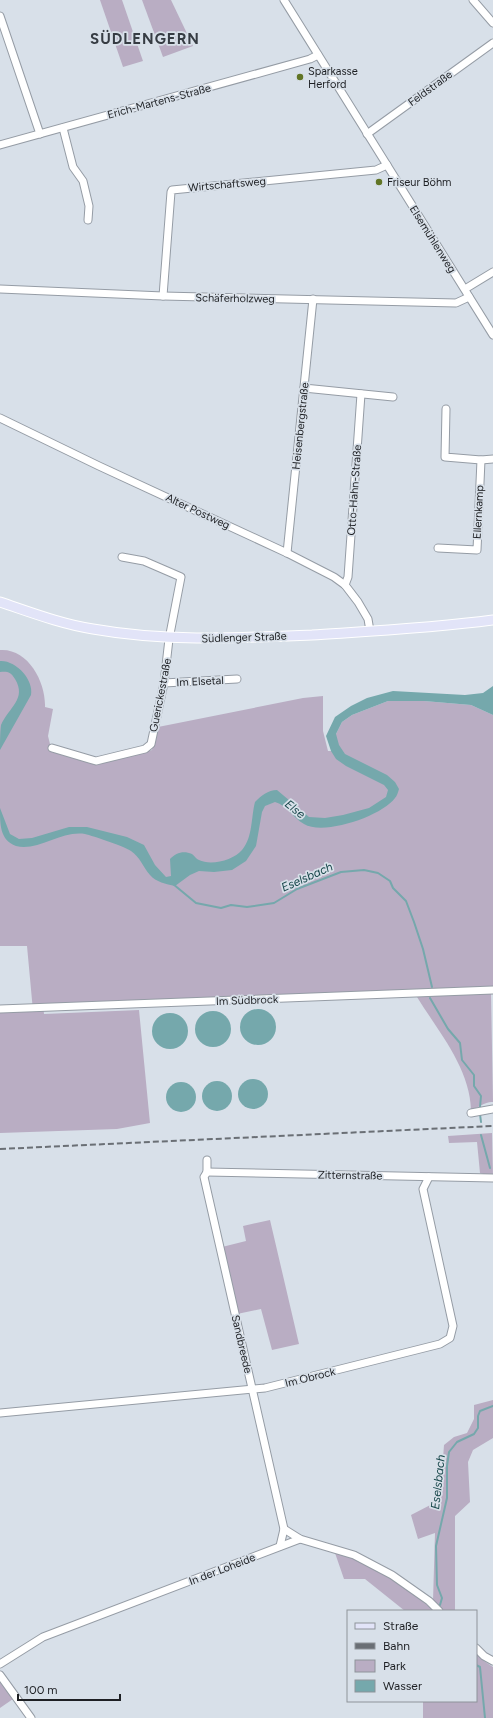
<svg xmlns="http://www.w3.org/2000/svg" width="493" height="1718" font-family="Figtree,sans-serif">
  <style>
    .green { fill: #b9adc3 }
    .water { fill: #75a8ac }
    .lines { fill: none; stroke-linecap: round; stroke-linejoin: round }
    .stream { stroke: #75a8ac; stroke-width: 2 }
    .minor-casing { stroke: #959ca5; stroke-width: 9 }
    .major-casing { stroke: #fff; stroke-width: 11 }
    .minor { stroke: #fff; stroke-width: 7 }
    .major { stroke: #e2e4f8; stroke-width: 9 }
    .rail { stroke: #6a6f75; stroke-width: 2; stroke-dasharray: 6 3; stroke-linecap: butt }
    .poi-dot { fill: #617525; stroke: #d8e0e9; stroke-width: 1.5 }
    .labels { text-anchor: middle; stroke-width: 3.5; stroke-linejoin: round; paint-order: stroke }
    .poi-label { font-size: 11px; fill: #1e2024; stroke: #d8e0e9; text-anchor: start }
    .street-label { font-size: 11px; fill: #1e2024; stroke: #d8e0e9 }
    .water-label { font-size: 12px; font-style: italic; fill: #18474b; stroke: #d8e0e9 }
    .district-label { font-size: 15px; font-weight: bold; letter-spacing: 1px; fill: #363c43; stroke: #d8e0e9 }
  </style>
  <rect width="100%" height="100%" fill="#d8e0e9"/>
  <g class="green">
    <path d="M100 0H122L143 61 123 67Z"/>
    <path d="M142 0H171L193 46 163 57Z"/>
    <path d="M0 650C28 648 46 682 45 707L53 709 48 736 52 752 96 765 152 750 158 727 303 698 323 696V731L328 751H331L336 734 342 722 352 715 388 701H424L471 705 493 715V987L43 1004 44 1014 139 1010 150 1123 117 1129 0 1133V1012L33 1011 27 946H0Z"/>
    <path d="M491 993 493 1102C486 1101 478 1108 471 1110 470 1068 438 1031 417 997Z"/>
    <path d="M492 1133 493 1177 480 1173 477 1142 449 1143 448 1136Z"/>
    <path d="M270 1220 299 1344 272 1350 261 1309 237 1314 222 1247 246 1241 243 1226Z"/>
    <path d="M493 1400V1438L473 1450 468 1462 470 1502 455 1516V1611H443L433 1601 435 1533 418 1539 411 1515 440 1500 444 1445 454 1437 467 1433 474 1419V1405Z"/>
    <path d="M335 1553 352 1558 391 1578 435 1611H405L365 1579H344Z"/>
    <path d="M476 1653 484 1661 493 1667V1718H423V1701H476Z"/>
    <path d="M0 1682 13 1699 0 1708Z"/>
  </g>
  <g class="water">
    <path d="M0 661C16 660 34 680 31 695L0 750V753C0 745 0 732 1 725 9 707 27 699 15 679 11 672 7 671 0 672Z"/>
    <path d="M493 686V715L471 705 424 701H388L352 715 342 722 336 734 339 745 345 754 387 775 395 782 399 789C398 792 397 796 395 798 382 816 324 836 304 824 293 818 288 806 275 802L265 806 262 812 256 846 246 861 232 870 214 872 199 871 190 875 175 886C166 884 156 882 150 875 143 867 140 857 131 851 124 846 93 836 85 834 62 830 37 852 16 846 0 840 0 825 0 808L10 834 19 839 32 838 69 827H87L127 837 144 845 155 865 166 877 171 876 170 859C176 853 183 850 192 854 195 856 196 859 199 860 211 866 234 860 242 850 253 837 251 817 255 802 261 796 268 790 277 790L309 817 325 818 343 815 369 808 386 797 388 790 384 785 346 766 336 759 331 751 326 736 335 717 351 706 367 698 393 691 465 695 483 693Z"/>
    <circle cx="258" cy="1027" r="18"/>
    <circle cx="213" cy="1029" r="18"/>
    <circle cx="170" cy="1031" r="18"/>
    <circle cx="253" cy="1094" r="15"/>
    <circle cx="217" cy="1096" r="15"/>
    <circle cx="181" cy="1097" r="15"/>
  </g>
  <g class="lines">
    <g class="stream">
      <path d="M173 884 196 903 221 908 231 905 247 907 274 903 297 889 341 872 364 870 378 873 390 881 393 888 406 901 414 922 423 949 432 987"/>
      <path d="M430 998 448 1029 460 1043 462 1060 474 1075V1086L481 1096 480 1107"/>
      <path d="M480 1114 481 1122"/>
      <path d="M481 1135 490 1168"/>
      <path d="M440 1605 442 1598 437 1585 436 1546 447 1498V1466L449 1452 457 1442 474 1434 478 1428V1416L480 1411 493 1406"/>
      <path d="M476 1665 480 1667 485 1718"/>
    </g>
    <g class="minor-casing">
      <g id="minor">
        <path d="M284 0 493 335"/>
        <path d="M473 0 493 23"/>
        <path d="M0 16 40 134"/>
        <path d="M63 128 73 167 83 181 89 206 88 220"/>
        <path d="M367 134 493 43"/>
        <path d="M0 145 310 59 318 55"/>
        <path d="M0 289 163 296 456 303 469 297"/>
        <path d="M465 289 493 272"/>
        <path d="M163 296 171 192 172 190 376 170 387 165"/>
        <path d="M304 388 393 397"/>
        <path d="M446 409 445 457 481 460 493 459"/>
        <path d="M0 418 99 466 287 553 334 577 345 585 358 602 368 619 370 631"/>
        <path d="M438 548 477 550 481 460"/>
        <path d="M287 553 313 299"/>
        <path d="M345 585 348 577 361 394"/>
        <path d="M164 683 237 679"/>
        <path d="M52 748 96 761 145 749 151 744 164 683 169 639 181 577 144 561 122 557"/>
        <path d="M0 1009 493 990"/>
        <path d="M471 1113 493 1109"/>
        <path d="M207 1160V1172L204 1177 284 1529 280 1546"/>
        <path d="M207 1172 493 1178"/>
        <path d="M0 1413 265 1388 440 1344 450 1338 453 1326 423 1189 429 1177"/>
        <path d="M284 1529 300 1539 354 1555 392 1575 429 1601 439 1611"/>
        <path d="M476 1648 484 1656 493 1661"/>
        <path d="M0 1664 43 1637 300 1539"/>
        <path d="M0 1675 31 1718"/>
      </g>
    </g>
    <g class="major-casing">
      <path id="major" d="M0 602C30 612 61 624 93 629 166 642 239 638 312 635 373 631 433 628 493 620"/>
    </g>
    <use href="#minor" class="minor"/>
    <use href="#major" class="major"/>
    <path class="rail" d="M0 1149 493 1126"/>
  </g>
  <g class="poi-dot">
    <circle cx="300" cy="77" r="4"/>
    <circle cx="379" cy="182" r="4"/>
  </g>
  <g class="labels">
    <g class="poi-label">
      <text x="308" y="75">Sparkasse<tspan x="308" dy="13">Herford</tspan></text>
      <text x="387" y="186">Friseur Böhm</text>
    </g>
    <g class="street-label">
      <text transform="translate(430 88) rotate(-36)" y="4">Feldstraße</text>
      <text transform="translate(159 101) rotate(-15)" y="4">Erich-Martens-Straße</text>
      <text transform="translate(227 184) rotate(-5)" y="4">Wirtschaftsweg</text>
      <text transform="translate(433 239) rotate(58)" y="4">Elsemühlenweg</text>
      <text transform="translate(235 298) rotate(1)" y="4">Schäferholzweg</text>
      <text transform="translate(300 426) rotate(-84)" y="4">Heisenbergstraße</text>
      <text transform="translate(354 490) rotate(-86)" y="4">Otto-Hahn-Straße</text>
      <text transform="translate(198 511) rotate(25)" y="4">Alter Postweg</text>
      <text transform="translate(478 512) rotate(-87)" y="4">Ellernkamp</text>
      <text transform="translate(244 637) rotate(-2)" y="4">Südlenger Straße</text>
      <text transform="translate(200 681) rotate(-3)" y="4">Im Elsetal</text>
      <text transform="translate(160 695) rotate(-79)" y="4">Guerickestraße</text>
      <text transform="translate(247 1000) rotate(-2)" y="4">Im Südbrock</text>
      <text transform="translate(350 1175) rotate(1)" y="4">Zitternstraße</text>
      <text transform="translate(242 1344) rotate(77)" y="4">Sandbreede</text>
      <text transform="translate(310 1377) rotate(-14)" y="4">Im Obrock</text>
      <text transform="translate(222 1569) rotate(-21)" y="4">In der Loheide</text>
    </g>
    <g class="water-label">
      <text transform="translate(295 809) rotate(38)" y="4">Else</text>
      <text transform="translate(307 877) rotate(-24)" y="4">Eselsbach</text>
      <text transform="translate(438 1482) rotate(-84)" y="4">Eselsbach</text>
    </g>
    <g class="district-label">
      <text x="145" y="44">SÜDLENGERN</text>
    </g>
  </g>
  <rect x="347" y="1610" width="130" height="92" fill="#d8e0e9" stroke="#8e939a"/>
  <rect x="355" y="1623" width="20" height="6" fill="#e2e4f8" stroke="#8e939a"/>
  <text x="383" y="1630" font-size="12" fill="#1e2024">Straße</text>
  <rect x="355" y="1643" width="20" height="6" fill="#6a6f75" stroke="#8e939a"/>
  <text x="383" y="1650" font-size="12" fill="#1e2024">Bahn</text>
  <rect x="355" y="1660" width="20" height="12" fill="#b9adc3" stroke="#8e939a"/>
  <text x="383" y="1670" font-size="12" fill="#1e2024">Park</text>
  <rect x="355" y="1680" width="20" height="12" fill="#75a8ac" stroke="#8e939a"/>
  <text x="383" y="1690" font-size="12" fill="#1e2024">Wasser</text>
  <path d="M18 1694v6h102v-6" fill="none" stroke="#1e2024" stroke-width="2"/>
  <text x="24" y="1694" font-size="12" fill="#1e2024" stroke="#d8e0e9" stroke-width="3" paint-order="stroke">100 m</text>
</svg>
